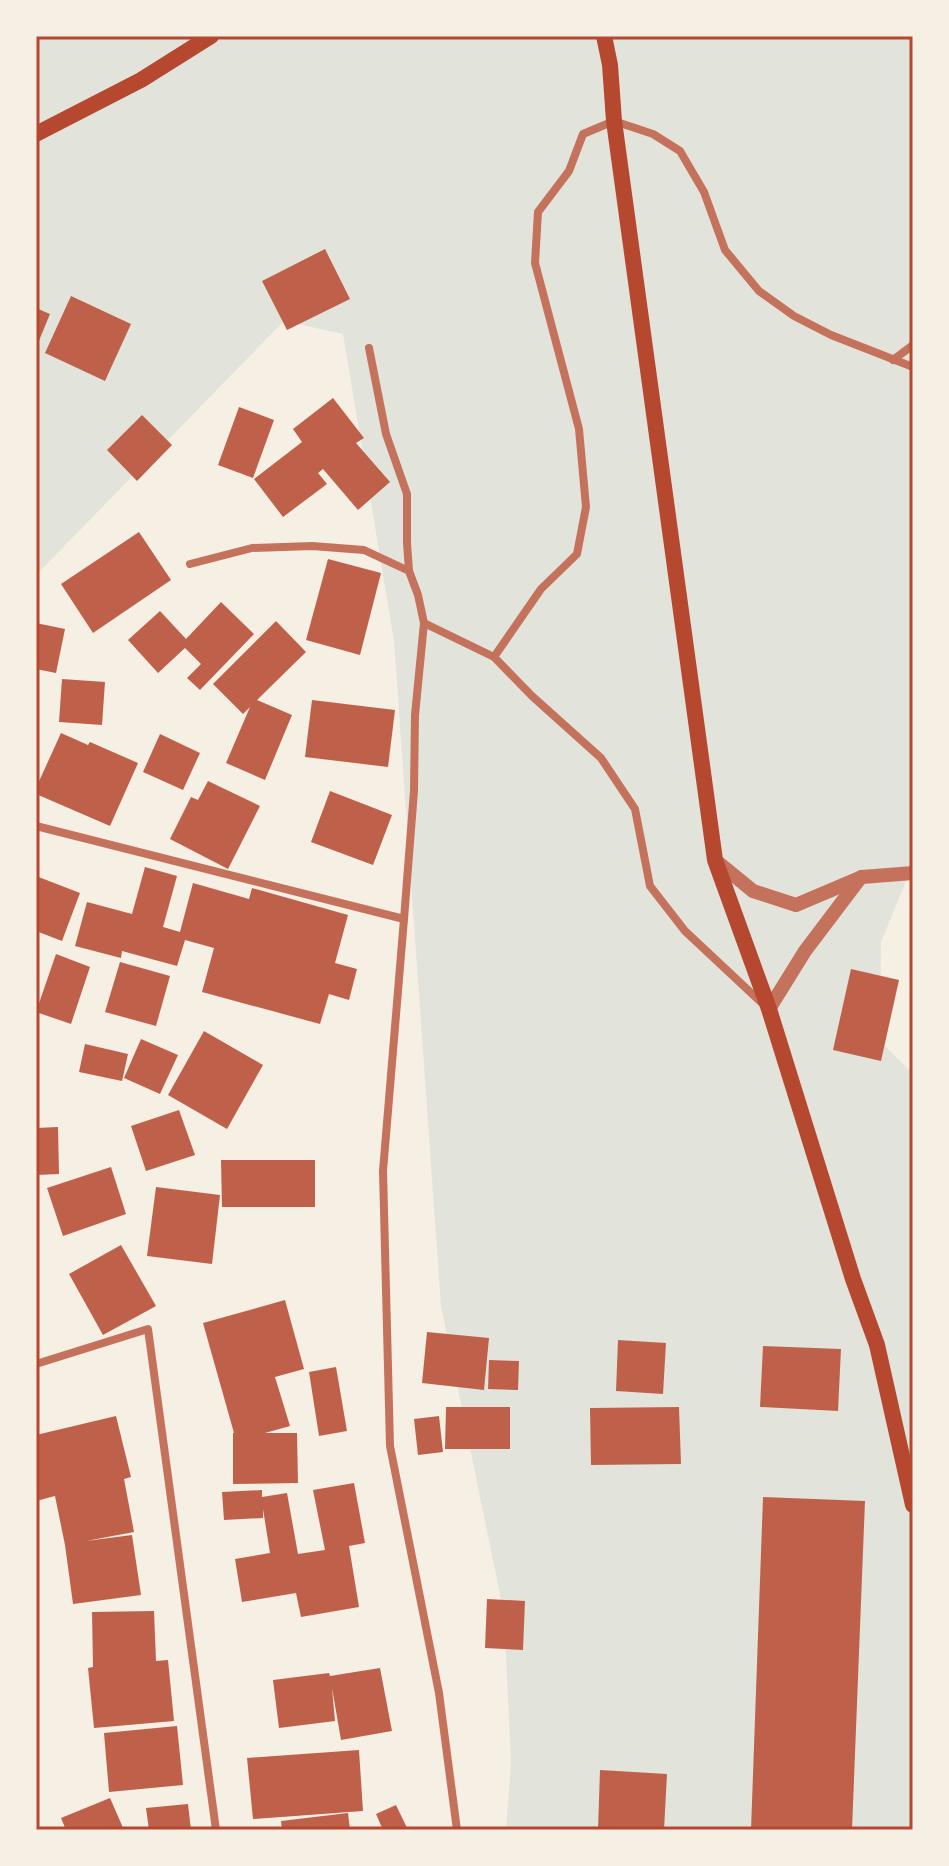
<svg xmlns="http://www.w3.org/2000/svg" width="949" height="1866" font-family="'Times New Roman',serif">
  <style>
    .green { fill: #e2e4dc }
    .building { fill: #bf614a }
    .lines { fill: none; stroke-linecap: round; stroke-linejoin: round }
    .minor { stroke: #c5725c; stroke-width: 8 }
    .tertiary { stroke: #c5725c; stroke-width: 14 }
    .secondary { stroke: #b5482f; stroke-width: 16 }
    .neatline { fill: none; stroke: #b5482f; stroke-width: 3 }
  </style>
  <rect width="100%" height="100%" fill="#f6efe4"/>
  <path class="green" d="M36 36H913V864L881 942 880 1041 913 1074V1830H506L511 1762 504 1614 441 1306 394 641 343 334 284 321 36 575Z"/>
  <g class="building">
    <path d="M325 249 350 299 287 330 262 281Z"/>
    <path d="M71 296 131 324 105 381 45 353Z"/>
    <path d="M36 308 50 314 36 348Z"/>
    <path d="M333 398 364 438 356 443 390 482 358 510 323 469 318 473 327 484 283 517 254 479 302 442 293 429Z"/>
    <path d="M239 407 274 420 253 478 218 465Z"/>
    <path d="M142 415 172 445 137 481 107 450Z"/>
    <path d="M139 532 171 580 93 633 61 584Z"/>
    <path d="M328 559 381 573 360 655 306 640Z"/>
    <path d="M221 602 254 634 200 690 187 678 201 664 185 648 158 673 128 640 160 611 186 639Z"/>
    <path d="M276 621 306 652 257 700 292 715 265 780 226 763 250 707 243 714 213 684Z"/>
    <path d="M36 623 65 629 56 673 36 669Z"/>
    <path d="M62 679 105 682 102 725 59 722Z"/>
    <path d="M312 700 395 710 388 767 305 757Z"/>
    <path d="M61 733 88 745 90 742 138 763 110 826 36 794V788Z"/>
    <path d="M160 734 200 753 183 790 143 772Z"/>
    <path d="M208 781 260 806 228 869 170 839 191 797 198 800Z"/>
    <path d="M330 791 392 815 373 865 311 842Z"/>
    <path d="M145 867 177 876 163 927 180 932 193 883 249 899 252 888 348 915 335 963 357 969 349 1000 329 994 320 1024 202 992 214 948 185 940 177 966 122 951 121 958 75 946 87 902 132 914Z"/>
    <path d="M36 876 80 893 62 941 36 931Z"/>
    <path d="M56 954 90 967 71 1024 36 1012Z"/>
    <path d="M120 962 170 976 156 1026 105 1012Z"/>
    <path d="M851 969 899 980 881 1061 833 1050Z"/>
    <path d="M204 1031 263 1065 227 1129 168 1095Z"/>
    <path d="M141 1039 178 1055 160 1094 124 1078Z"/>
    <path d="M85 1044 128 1054 122 1081 79 1072Z"/>
    <path d="M179 1110 195 1155 146 1171 131 1126Z"/>
    <path d="M58 1127 59 1174 36 1175V1128Z"/>
    <path d="M221 1160H315V1207H222Z"/>
    <path d="M111 1167 126 1214 63 1236 47 1188Z"/>
    <path d="M156 1187 220 1195 212 1264 147 1256Z"/>
    <path d="M121 1245 156 1306 103 1335 69 1274Z"/>
    <path d="M285 1300 304 1369 275 1377 290 1426 265 1433H297L298 1483 233 1484V1433H234L203 1323Z"/>
    <path d="M427 1332 489 1338 484 1390 422 1383Z"/>
    <path d="M618 1340 666 1343 663 1394 616 1391Z"/>
    <path d="M763 1346 841 1349 838 1411 760 1407Z"/>
    <path d="M489 1360 519 1361 518 1390 488 1389Z"/>
    <path d="M336 1367 347 1431 319 1436 309 1372Z"/>
    <path d="M446 1407H510V1449H445Z"/>
    <path d="M679 1407 681 1464 591 1465 590 1408Z"/>
    <path d="M116 1416 131 1477 124 1479 134 1532 86 1541 132 1535 141 1595 73 1604 65 1545 55 1496 36 1501V1435Z"/>
    <path d="M439 1416 443 1452 418 1455 414 1419Z"/>
    <path d="M354 1483 365 1543 349 1546 359 1607 301 1617 296 1593 242 1602 235 1559 270 1553 263 1509V1518L224 1520 222 1492 262 1490V1497L287 1493 298 1554 325 1550 313 1490Z"/>
    <path d="M763 1497 865 1501 852 1830H751Z"/>
    <path d="M487 1599 525 1601 523 1650 485 1648Z"/>
    <path d="M154 1611 156 1661 168 1660 174 1721 94 1728 88 1668 93 1667 92 1612Z"/>
    <path d="M380 1668 392 1731 341 1740 332 1688 335 1721 279 1728 273 1680 329 1673 330 1676Z"/>
    <path d="M177 1726 183 1785 109 1792 104 1733Z"/>
    <path d="M359 1750 363 1811 253 1819 247 1758Z"/>
    <path d="M600 1770 667 1774 664 1830H598Z"/>
    <path d="M110 1798 124 1830H66L61 1818Z"/>
    <path d="M188 1804 191 1830H149L146 1808Z"/>
    <path d="M396 1805 408 1830H383L376 1814Z"/>
    <path d="M348 1813 350 1830H282L281 1821Z"/>
  </g>
  <g class="lines">
    <g class="minor">
      <path d="M369 348 386 434 407 494V543L409 571"/>
      <path d="M893 360 913 345"/>
      <path d="M190 564 252 548 312 546 364 550 409 571 418 595 424 623"/>
      <path d="M494 657 541 589 577 554 586 507 579 429 535 263 538 212 569 171 583 134 614 121 653 134 680 151 704 192 725 250 759 291 794 316 831 335 913 367"/>
      <path d="M36 826 404 919"/>
      <path d="M36 1364 148 1329 216 1830"/>
      <path d="M457 1830 439 1693 390 1446 383 1171 404 919 414 791 415 715 424 623 494 657 532 696 601 758 635 809 650 886 685 931 762 1003"/>
    </g>
    <g class="tertiary">
      <path d="M715 860 753 891 796 905 862 877 913 873"/>
      <path d="M769 1009 805 951 861 877"/>
    </g>
    <g class="secondary">
      <path d="M604 36 610 65 614 121 715 860 769 1009 853 1279 877 1345 913 1505"/>
      <path d="M36 134 141 80 211 36"/>
    </g>
  </g>
  <rect width="949" height="1866" fill="none" stroke="#f6efe4" stroke-width="76"/>
  <rect x="38" y="38" width="873" height="1790" class="neatline"/>
</svg>
